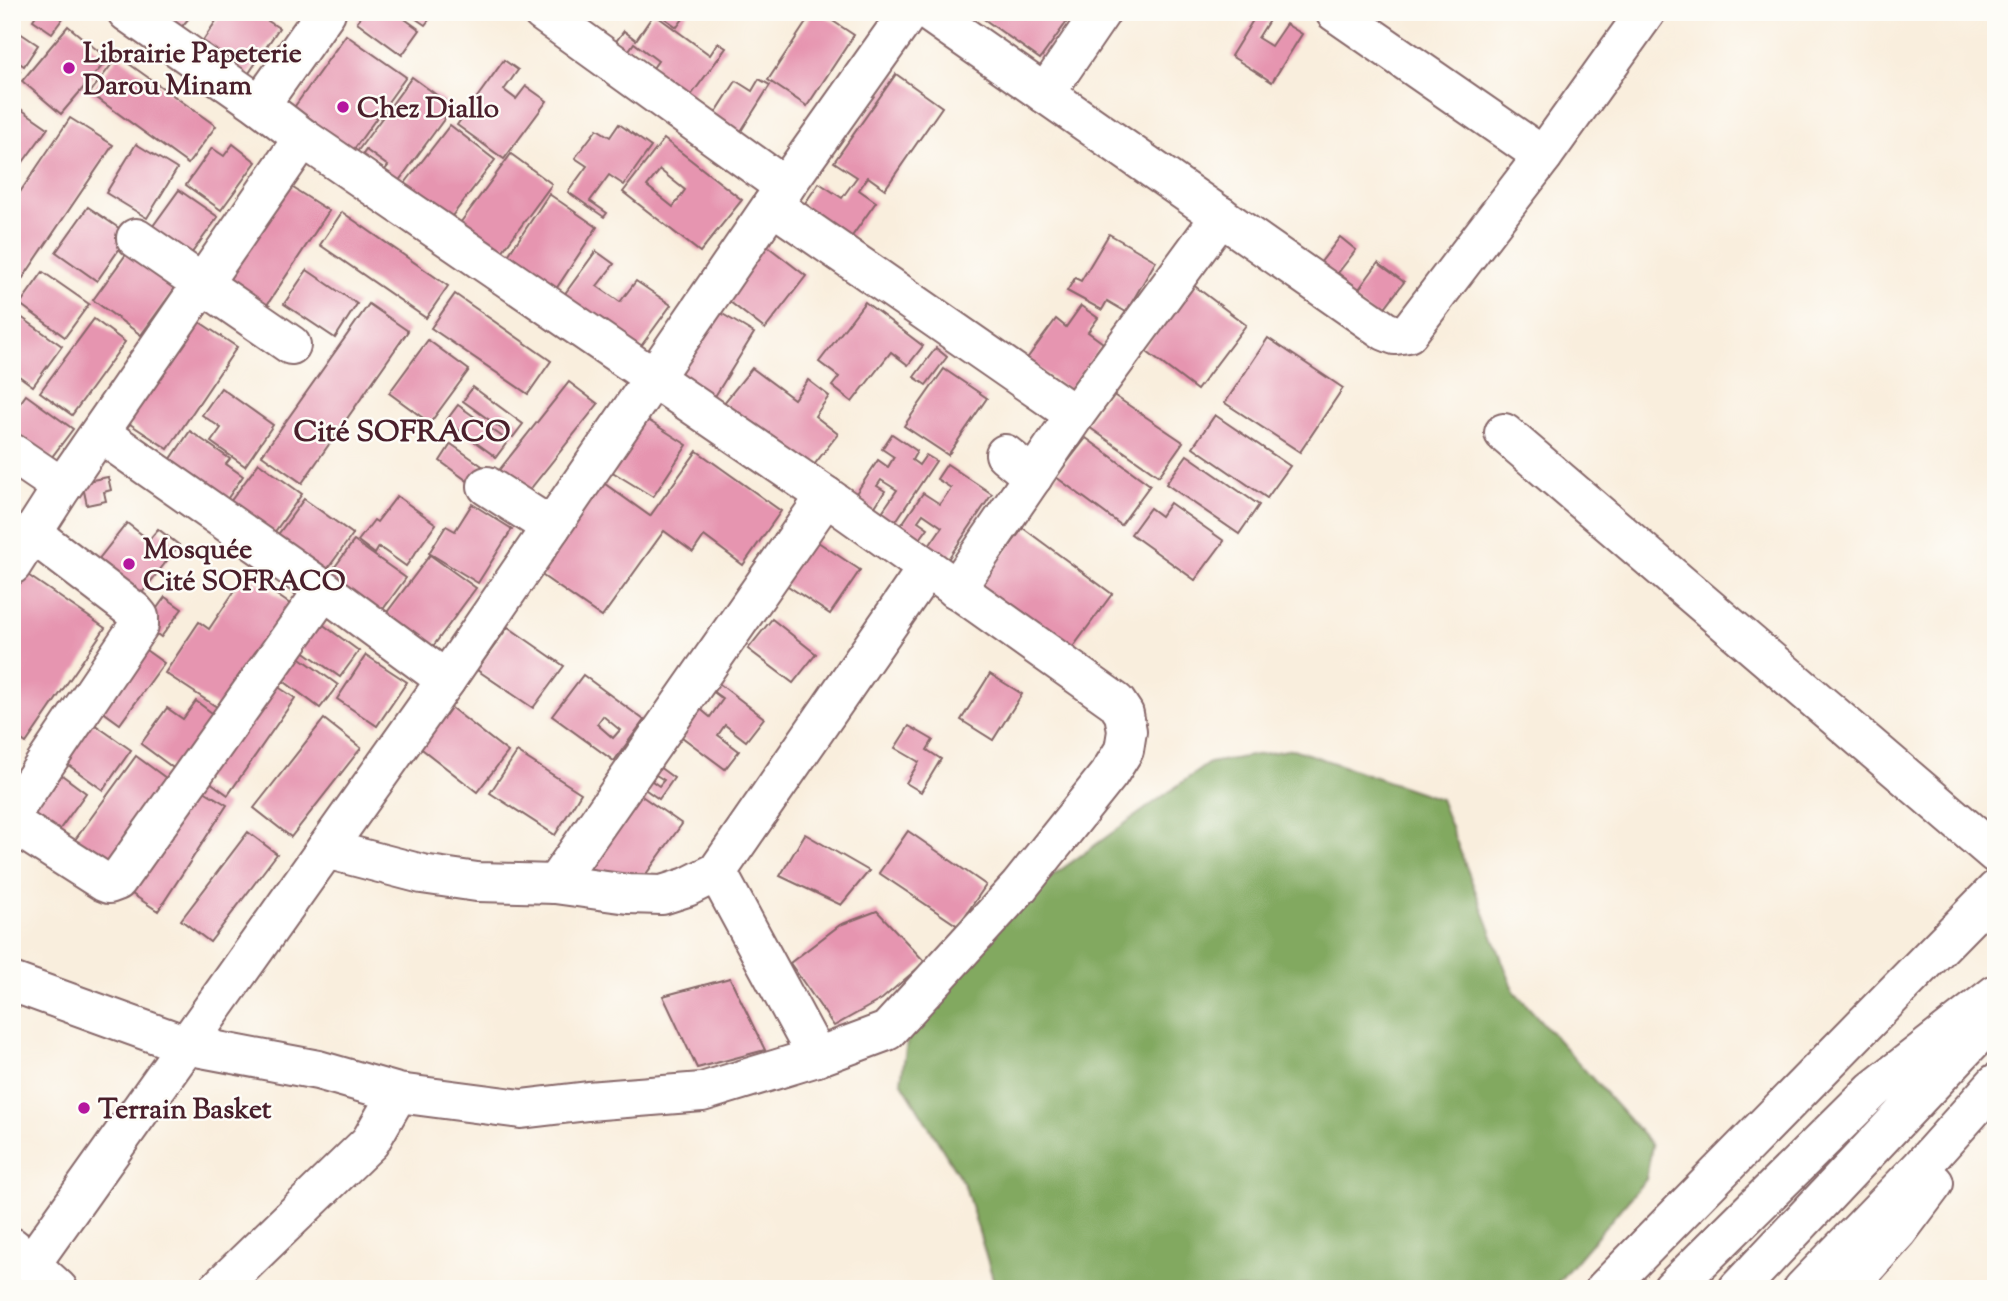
<svg xmlns="http://www.w3.org/2000/svg" width="2008" height="1301" font-family="'Sorts Mill Goudy',serif">
  <style>
    .forest { fill: #82a960; stroke: #666446; stroke-width: 2 }
    .building { fill: #e695b0; fill-rule: evenodd }
    .lines { fill: none; stroke-linecap: round; stroke-linejoin: round }
    .minor-casing { stroke: #876769; stroke-width: 42 }
    .major-casing { stroke: #876769; stroke-width: 42 }
    .highway-casing { stroke: #876769; stroke-width: 42 }
    .minor { stroke: #fff; stroke-width: 38 }
    .major { stroke: #fff; stroke-width: 38 }
    .highway { stroke: #fff; stroke-width: 38 }
    .poi-dot { fill: #b5179e; stroke: #fdfcf7; stroke-width: 2.5 }
    .labels { text-anchor: middle; stroke-width: 5; stroke-linejoin: round; paint-order: stroke }
    .poi-label { font-size: 28px; font-weight: bold; fill: #4a1f2b; stroke: #fdfcf7; text-anchor: start }
    .neighbourhood-label { font-size: 30px; font-weight: bold; fill: #4a1f2b; stroke: #fdfcf7 }
  </style>
  <rect width="100%" height="100%" fill="#fdfcf7"/>
  <filter id="ink" filterUnits="userSpaceOnUse"><feTurbulence type="fractalNoise" baseFrequency=".0143" numOctaves="2"/><feDisplacementMap in="SourceGraphic" scale="14" xChannelSelector="R" yChannelSelector="G"/><feConvolveMatrix kernelMatrix="1 2 1 2 8 2 1 2 1" color-interpolation-filters="sRGB"/></filter>
  <filter id="wash" filterUnits="userSpaceOnUse"><feTurbulence type="fractalNoise" baseFrequency=".00686" numOctaves="4" result="noise"/><feDisplacementMap in="SourceGraphic" scale="28" xChannelSelector="R" yChannelSelector="G"/><feGaussianBlur stdDeviation="1.57" result="paint"/><feColorMatrix in="noise" values="0 0 0 0 0 0 0 0 0 0 0 0 0 0 0 0 0 1.4 0 .05"/><feComposite in="paint" operator="in"/></filter>
  <g filter="url(#wash)">
    <rect width="100%" height="100%" fill="#f9eedd"/>
    <path class="forest" d="M1293 749 1440 799 1514 991 1652 1145 1646 1179 1552 1289H990L994 1282 965 1186 901 1081 911 1016 976 931 1209 763Z"/>
    <g id="blocks">
      <g class="building">
        <path d="M38 12H63L66 14 52 33 33 20Z"/>
        <path d="M144 12H194L174 36Z"/>
        <path d="M222 12H254L279 28 247 76 200 45Z"/>
        <path d="M364 12H395L420 30 402 55 357 22Z"/>
        <path d="M406 12H435L425 25Z"/>
        <path d="M656 12H688L677 27Z"/>
        <path d="M813 12H819L854 35 807 106 768 80Z"/>
        <path d="M974 12H1066L1071 16 1040 59Z"/>
        <path d="M1258 12 1273 14 1258 38 1271 46 1286 24 1302 34 1272 82 1231 56Z"/>
        <path d="M654 14 710 55 718 43 726 48 686 102 648 75 658 61 634 43 627 53 614 44 624 31 636 40Z"/>
        <path d="M68 26 108 59 61 114 22 81Z"/>
        <path d="M20 33 38 45 24 66 12 58V44Z"/>
        <path d="M346 35 406 77 349 156 290 113Z"/>
        <path d="M118 56 216 126 188 164 90 93Z"/>
        <path d="M504 60 518 70 504 90 516 99 526 86 547 101 504 159 457 125Z"/>
        <path d="M12 67 20 72 12 83Z"/>
        <path d="M896 74 942 107 885 189 868 177 859 190 876 202 850 239 803 206 819 183 842 198 857 177 834 162Z"/>
        <path d="M412 77 453 107 395 186 381 175 388 166 366 150 359 160 354 156Z"/>
        <path d="M759 79 770 85 736 139 709 123 736 81 752 91Z"/>
        <path d="M12 103 48 128 12 177Z"/>
        <path d="M70 118 113 145 12 294V204Z"/>
        <path d="M619 124 651 147 624 185 609 175 590 201 607 213 604 217 568 192 587 166 575 158 597 129 610 137Z"/>
        <path d="M450 125 495 160 445 225 399 191Z"/>
        <path d="M664 139 742 200 700 252 623 192ZM660 170 685 190 673 207 647 186Z"/>
        <path d="M136 144 177 169 147 218 106 193Z"/>
        <path d="M233 144 256 162 221 210 186 185 212 148 224 156Z"/>
        <path d="M511 154 552 184 496 260 455 230Z"/>
        <path d="M290 186 329 211 261 314 222 288Z"/>
        <path d="M179 190 218 217 183 265 145 237Z"/>
        <path d="M549 194 597 227 552 295 503 263Z"/>
        <path d="M88 207 129 235 97 281 56 252Z"/>
        <path d="M342 212 448 286 426 318 320 245Z"/>
        <path d="M1109 234 1156 261 1126 312 1107 301 1102 310 1067 291 1075 278 1081 281Z"/>
        <path d="M1340 237 1356 250 1338 273 1359 289 1378 263 1404 282 1377 318 1314 271Z"/>
        <path d="M762 242 806 276 765 329 721 295Z"/>
        <path d="M596 251 614 264 597 286 620 302 636 281 671 305 636 353 561 299Z"/>
        <path d="M127 253 175 288 141 335 93 300Z"/>
        <path d="M307 270 357 304 335 338 284 304Z"/>
        <path d="M43 272 89 304 65 337 20 304Z"/>
        <path d="M1192 284 1246 325 1197 390 1143 349Z"/>
        <path d="M455 294 551 361 528 394 431 328Z"/>
        <path d="M12 299 19 303 12 315Z"/>
        <path d="M865 302 923 346 908 365 891 352 852 402 832 386 839 377 819 362Z"/>
        <path d="M369 304 408 331 302 483 262 455Z"/>
        <path d="M1081 306 1098 318 1088 332 1103 343 1069 390 1026 360 1056 319 1066 327Z"/>
        <path d="M711 307 754 333 714 398 671 373Z"/>
        <path d="M21 317 62 346 33 386 12 371V328Z"/>
        <path d="M94 319 125 342 72 415 40 392Z"/>
        <path d="M195 319 237 347 168 449 127 422Z"/>
        <path d="M1268 338 1343 388 1300 452 1225 403Z"/>
        <path d="M428 340 469 370 430 423 389 393Z"/>
        <path d="M936 348 947 357 926 385 914 377Z"/>
        <path d="M752 368 794 399 808 380 829 396 815 416 838 434 810 470 723 404Z"/>
        <path d="M944 369 987 398 948 455 904 426Z"/>
        <path d="M569 382 598 404 524 497 496 474Z"/>
        <path d="M473 387 523 424 513 437 463 401Z"/>
        <path d="M221 388 273 425 245 466 211 442 221 428 202 415Z"/>
        <path d="M1109 392 1183 442 1159 476 1086 425Z"/>
        <path d="M26 395 73 429 51 458 12 430V414Z"/>
        <path d="M458 405 508 441 496 457 446 421Z"/>
        <path d="M640 415 687 445 653 497 606 468Z"/>
        <path d="M1215 415 1290 466 1267 498 1193 447Z"/>
        <path d="M190 431 230 459 226 464 243 476 221 508 164 469Z"/>
        <path d="M892 434 917 451 912 460 919 465 926 455 936 461 894 524 880 515 897 490 881 480 877 486 885 491 872 511 853 498 878 460 888 467 894 457 882 449Z"/>
        <path d="M1086 438 1150 485 1121 525 1056 477Z"/>
        <path d="M451 444 485 468 473 485 440 461Z"/>
        <path d="M697 451 781 511 743 565 704 536 693 552 664 531 602 617 533 569 598 479 650 516Z"/>
        <path d="M1187 455 1259 505 1239 534 1166 484Z"/>
        <path d="M259 463 302 494 271 537 227 506Z"/>
        <path d="M947 464 992 494 946 562 927 549 942 527 923 514 918 521 928 528 917 543 898 530 923 493 940 504 951 488 937 479Z"/>
        <path d="M108 477 111 490 104 492 106 501 87 505 82 482Z"/>
        <path d="M397 496 436 524 406 566 379 547 375 554 358 541 374 520 377 522Z"/>
        <path d="M304 499 353 534 323 575 274 540Z"/>
        <path d="M1170 503 1224 541 1195 580 1131 534 1150 508 1161 516Z"/>
        <path d="M472 504 512 529 478 583 429 553 446 526 455 531Z"/>
        <path d="M127 523 149 540 158 529 179 545 138 598 94 565Z"/>
        <path d="M1023 528 1112 594 1067 655 978 589Z"/>
        <path d="M812 538 860 570 830 614 782 582Z"/>
        <path d="M354 541 406 578 375 620 323 583Z"/>
        <path d="M430 555 476 588 431 649 385 615Z"/>
        <path d="M19 569 105 628 26 743 12 733V579Z"/>
        <path d="M246 574 290 604 220 709 165 673 199 622 209 629Z"/>
        <path d="M165 597 182 609 161 637 145 625Z"/>
        <path d="M772 619 816 654 793 683 748 649Z"/>
        <path d="M318 621 359 651 340 677 299 648Z"/>
        <path d="M508 627 564 666 533 708 477 670Z"/>
        <path d="M136 643 164 663 120 724 91 703Z"/>
        <path d="M291 651 338 685 320 708 274 674Z"/>
        <path d="M366 655 407 682 377 726 337 699Z"/>
        <path d="M990 674 1022 694 993 740 961 720Z"/>
        <path d="M583 675 644 720 614 761 552 716ZM603 716 620 730 613 738 597 724Z"/>
        <path d="M269 681 295 698 228 795 203 777Z"/>
        <path d="M717 682 764 718 746 741 725 725 718 735 739 751 725 769 678 734 698 707 710 717 723 699 711 690Z"/>
        <path d="M196 701 216 716 176 770 141 744 167 708 183 719Z"/>
        <path d="M449 706 508 752 477 792 418 746Z"/>
        <path d="M84 717 131 750 103 790 56 756Z"/>
        <path d="M324 719 361 748 291 837 254 808Z"/>
        <path d="M909 726 933 740 927 750 941 759 921 792 906 783 919 762 895 748Z"/>
        <path d="M12 746 19 751 12 761Z"/>
        <path d="M517 752 581 793 555 835 490 793Z"/>
        <path d="M136 756 170 781 105 868 72 844Z"/>
        <path d="M655 764 674 778 659 799 639 785ZM656 775 664 780 659 786 652 781Z"/>
        <path d="M51 767 86 793 54 837 19 811Z"/>
        <path d="M194 785 227 805 158 911 126 890Z"/>
        <path d="M633 790 682 824 646 874 621 876 574 869Z"/>
        <path d="M908 831 986 885 958 926 879 873Z"/>
        <path d="M248 832 277 854 210 942 181 920Z"/>
        <path d="M805 834 869 871 841 905 780 876Z"/>
        <path d="M877 911 925 962 882 999 834 1026 790 963 840 925Z"/>
        <path d="M730 978 765 1050 697 1068 663 996Z"/>
      </g>
    </g>
  </g>
  <g filter="url(#ink)">
    <use href="#blocks" fill-opacity="0" stroke="#876769" stroke-width="2"/>
    <g class="lines">
      <g class="minor-casing">
        <g id="minor">
          <path d="M542 12 785 187"/>
          <path d="M928 12 1385 331 1395 335 1408 333 1543 156 1646 12"/>
          <path d="M1335 12 1543 156"/>
          <path d="M1045 94 1101 12"/>
          <path d="M260 105 326 12"/>
          <path d="M772 205 1075 415"/>
          <path d="M136 238 291 345"/>
          <path d="M1504 433 1996 854"/>
          <path d="M101 434 324 590 446 680"/>
          <path d="M12 453 62 487"/>
          <path d="M1005 454 1033 477"/>
          <path d="M487 486 551 527"/>
          <path d="M12 565 62 487 303 138"/>
          <path d="M956 589 1075 415 1221 216"/>
          <path d="M12 813 139 625V617L134 611 33 534"/>
          <path d="M12 823 104 882 109 884 117 881 324 590"/>
          <path d="M326 849 422 874 477 882 555 884 628 894 662 895 687 887 717 872 927 568"/>
          <path d="M717 872 817 1057"/>
          <path d="M555 884 826 496"/>
          <path d="M12 982 186 1045 318 1070 398 1093 521 1109 588 1101 702 1092 817 1057 887 1031 1019 887 1109 774 1124 750 1127 731 1124 714 1116 702 826 496 303 138 260 105 127 12"/>
          <path d="M31 1264 446 680 772 205 909 12"/>
          <path d="M218 1289 370 1142 398 1093"/>
          <path d="M1605 1289 1996 890"/>
        </g>
      </g>
      <g class="major-casing">
        <path id="major" d="M12 1247 58 1289"/>
      </g>
      <g class="highway-casing">
        <g id="highway">
          <path d="M1672 1289 1873 1090 1996 994"/>
          <path d="M1738 1289 1987 1025"/>
          <path d="M1803 1289 1921 1167 1996 1083"/>
          <path d="M1846 1289 1898 1231 1934 1183"/>
        </g>
      </g>
      <use href="#minor" class="minor"/>
      <use href="#major" class="major"/>
      <use href="#highway" class="highway"/>
    </g>
  </g>
  <g class="poi-dot">
    <circle cx="69" cy="68" r="7"/>
    <circle cx="343" cy="107" r="7"/>
    <circle cx="129" cy="564" r="7"/>
    <circle cx="84" cy="1108" r="7"/>
  </g>
  <g class="labels">
    <g class="poi-label">
      <text x="83" y="62">Librairie Papeterie<tspan x="83" dy="32">Darou Minam</tspan></text>
      <text x="357" y="117">Chez Diallo</text>
      <text x="143" y="558">Mosquée<tspan x="143" dy="32">Cité SOFRACO</tspan></text>
      <text x="98" y="1118">Terrain Basket</text>
    </g>
    <g class="neighbourhood-label">
      <text x="402" y="441">Cité SOFRACO</text>
    </g>
  </g>
  <rect width="2008" height="1301" fill="none" stroke="#fdfcf7" stroke-width="42"/>
</svg>
